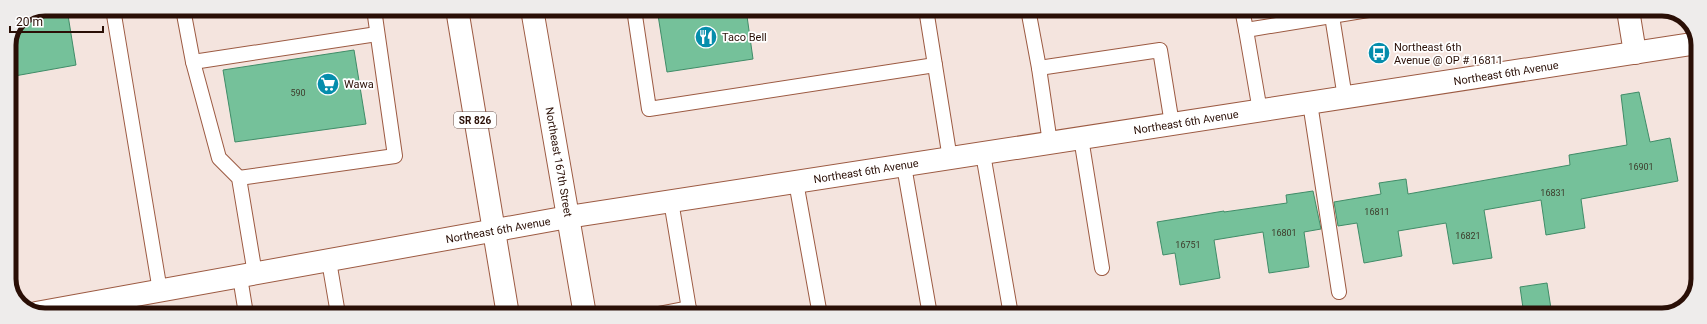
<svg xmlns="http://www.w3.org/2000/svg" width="1707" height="324" font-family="Roboto,sans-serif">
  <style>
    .building { fill: #75c19a; stroke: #408c68 }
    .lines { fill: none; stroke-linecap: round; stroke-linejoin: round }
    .lane-casing { stroke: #9c5a42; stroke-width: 16 }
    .street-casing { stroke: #9c5a42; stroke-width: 24 }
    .secondary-casing { stroke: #9c5a42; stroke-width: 24 }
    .primary-casing { stroke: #9c5a42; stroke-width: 24 }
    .lane { stroke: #fff; stroke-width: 14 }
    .street { stroke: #fff; stroke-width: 22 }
    .secondary { stroke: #fff; stroke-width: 22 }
    .primary { stroke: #fff; stroke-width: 22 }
    .labels { text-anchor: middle; stroke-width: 3.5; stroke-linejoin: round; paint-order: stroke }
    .number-label { font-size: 9px; fill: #3d3c2b }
    .shield { fill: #fff; stroke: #6a5751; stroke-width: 1 }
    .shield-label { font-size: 10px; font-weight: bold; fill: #2a0f06 }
    .poi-label { font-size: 11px; fill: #2a0f06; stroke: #fff; text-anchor: start }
    .street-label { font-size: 11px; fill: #2a0f06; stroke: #fff }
    .rim { fill: none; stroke: #2a0f06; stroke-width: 5 }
  </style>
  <rect width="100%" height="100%" fill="#f4e4de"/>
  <g class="building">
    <path d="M45 9H67L76 65 9 77V45L20 19Z"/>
    <path d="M696 9H746L753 59 667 72 658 15Z"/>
    <path d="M354 50 366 124 235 142 223 70Z"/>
    <path d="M1639 92 1650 142 1670 138 1678 181 1581 199 1585 228 1546 235 1541 200 1484 210 1492 258 1453 264 1446 223 1398 231 1402 256 1364 263 1357 223 1338 226 1334 202 1381 194 1379 183 1406 179 1408 194 1570 165 1569 155 1627 145 1621 95Z"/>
    <path d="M1313 191 1321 229 1304 232 1309 267 1269 273 1263 232 1214 240 1220 278 1180 285 1175 253 1163 255 1157 222 1224 211V212L1287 203 1286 195Z"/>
    <path d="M1547 283 1552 315H1524L1520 287Z"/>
  </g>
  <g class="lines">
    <g class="lane-casing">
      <g id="lane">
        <path d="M113 9 160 291"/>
        <path d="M183 9 193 62 219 158 239 178 255 274"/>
        <path d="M634 9 649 109 935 65"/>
        <path d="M926 9 950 159"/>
        <path d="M1028 9 1039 68"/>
        <path d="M1242 9 1246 30 1368 10"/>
        <path d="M1332 16 1345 98"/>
        <path d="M1246 30 1260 111"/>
        <path d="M193 62 377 34"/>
        <path d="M1310 103 1339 292"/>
        <path d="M1081 138 1102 268"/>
        <path d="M1050 143 1039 68 1160 50 1172 124"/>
        <path d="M983 154 1011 315"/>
        <path d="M904 166 930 315"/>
        <path d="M239 178 395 156 374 9"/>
        <path d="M796 182 820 315"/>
        <path d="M671 201 690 315"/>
        <path d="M329 261 338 314"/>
        <path d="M240 277 246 314"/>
        <path d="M653 315 689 308"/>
      </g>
    </g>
    <g class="street-casing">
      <path id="street" d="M1628 10 1635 53"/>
    </g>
    <g class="secondary-casing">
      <path id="secondary" d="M36 313 568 217 1698 43"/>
    </g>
    <g class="primary-casing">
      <g id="primary">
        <path d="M457 9 508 315"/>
        <path d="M532 9 585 315"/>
      </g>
    </g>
    <use href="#lane" class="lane"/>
    <use href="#street" class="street"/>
    <use href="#secondary" class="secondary"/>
    <use href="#primary" class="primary"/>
  </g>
  <defs>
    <g id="restaurant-disc" transform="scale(1.15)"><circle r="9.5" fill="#058dac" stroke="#fff"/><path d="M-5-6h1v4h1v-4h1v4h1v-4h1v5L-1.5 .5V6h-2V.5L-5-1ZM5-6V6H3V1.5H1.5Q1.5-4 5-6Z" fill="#fff"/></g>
    <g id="bus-disc" transform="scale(1.15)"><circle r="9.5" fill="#058dac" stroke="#fff"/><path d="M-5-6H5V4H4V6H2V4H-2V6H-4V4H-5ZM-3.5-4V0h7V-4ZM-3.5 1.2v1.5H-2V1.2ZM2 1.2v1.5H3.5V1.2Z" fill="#fff"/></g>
    <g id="supermarket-disc" transform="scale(1.15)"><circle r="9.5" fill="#058dac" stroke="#fff"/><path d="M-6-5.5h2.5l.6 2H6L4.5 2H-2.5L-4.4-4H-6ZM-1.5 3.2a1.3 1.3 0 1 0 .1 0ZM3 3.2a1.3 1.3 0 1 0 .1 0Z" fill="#fff"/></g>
  </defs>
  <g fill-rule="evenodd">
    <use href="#restaurant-disc" x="706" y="37"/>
    <use href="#bus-disc" x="1379" y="53"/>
    <use href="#supermarket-disc" x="328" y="84"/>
  </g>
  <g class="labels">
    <g class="number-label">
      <text x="298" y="96">590</text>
      <text x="1641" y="170">16901</text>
      <text x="1553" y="196">16831</text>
      <text x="1377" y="215">16811</text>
      <text x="1284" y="236">16801</text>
      <text x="1468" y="239">16821</text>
      <text x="1188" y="248">16751</text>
    </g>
    <rect class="shield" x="454" y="112" width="42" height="16" rx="3"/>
    <g class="shield-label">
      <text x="475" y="124">SR 826</text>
    </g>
    <g class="poi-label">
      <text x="722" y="41">Taco Bell</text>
      <text x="1394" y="51">Northeast 6th<tspan x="1394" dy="13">Avenue @ OP # 16811</tspan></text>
      <text x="344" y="88">Wawa</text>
    </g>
    <g class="street-label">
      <text transform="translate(1506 73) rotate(-9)" y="4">Northeast 6th Avenue</text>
      <text transform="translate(1186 122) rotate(-9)" y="4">Northeast 6th Avenue</text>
      <text transform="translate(559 162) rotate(80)" y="4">Northeast 167th Street</text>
      <text transform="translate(866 171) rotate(-9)" y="4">Northeast 6th Avenue</text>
      <text transform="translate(498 230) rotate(-10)" y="4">Northeast 6th Avenue</text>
    </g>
  </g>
  <path d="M0 0H1707V324H0ZM45 16H1662A29 29 0 0 1 1691 45V279A29 29 0 0 1 1662 308H45A29 29 0 0 1 16 279V45A29 29 0 0 1 45 16Z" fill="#eeeceb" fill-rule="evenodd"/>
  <path class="rim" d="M45 16H1662A29 29 0 0 1 1691 45V279A29 29 0 0 1 1662 308H45A29 29 0 0 1 16 279V45A29 29 0 0 1 45 16Z"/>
  <path d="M10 26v6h93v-6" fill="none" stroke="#2a0f06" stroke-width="2"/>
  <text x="16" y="26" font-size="12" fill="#2a0f06" stroke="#ffffff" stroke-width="3" paint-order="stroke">20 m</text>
</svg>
